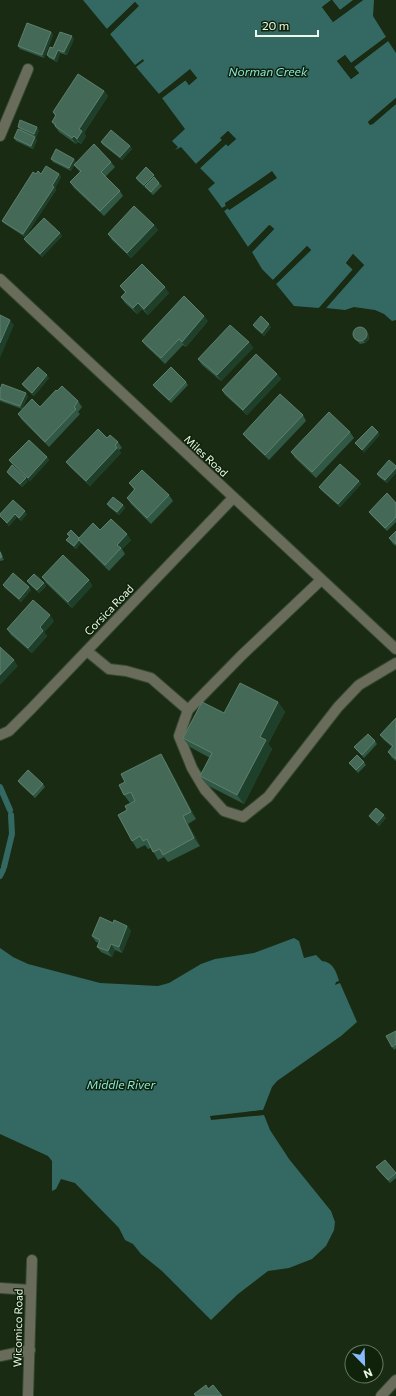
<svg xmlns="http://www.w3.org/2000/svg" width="396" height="1396" font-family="Commissioner,sans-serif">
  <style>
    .water { fill: #346963 }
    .pier { fill: #192c13; fill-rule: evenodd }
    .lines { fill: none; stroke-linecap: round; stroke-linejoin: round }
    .stream { stroke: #346963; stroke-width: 6 }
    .minor-casing { stroke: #364931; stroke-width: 12 }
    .minor { stroke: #696c5b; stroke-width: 10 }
    .wall { fill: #305845 }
    .shaded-wall { fill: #1e3f2a }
    .building { fill: #446957; stroke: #5e806e }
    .labels { text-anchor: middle; stroke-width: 3; stroke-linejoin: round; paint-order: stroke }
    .street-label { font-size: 11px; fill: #ebf8e8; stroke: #0f220a }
    .water-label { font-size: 12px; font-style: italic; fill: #8ce6da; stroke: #0f220a }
  </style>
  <rect width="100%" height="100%" fill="#192c13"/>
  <g class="water">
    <path d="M83 0H331L322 7 333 22 363 0H374L373 16 386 37 351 63 345 55 337 61 351 79 359 73 354 67 388 41 396 53V98L368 122 370 125 373 124 396 104V320L392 321 384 314 375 310 354 307 345 310 326 308 364 265 353 254 346 263 353 269 319 308 294 306 276 284 311 250 307 246 273 280 262 269 252 252 274 229 269 225 248 247 224 211 228 208 229 210 276 178 272 172 225 203 226 206 222 208 208 189 215 183 200 168 226 144 228 146 236 139 228 131 221 138 222 140 196 164 181 147 175 150 178 147 172 141 185 129 162 98 186 80 189 85 197 78 190 70 159 94 136 67 144 61 143 59 135 65 110 34 138 6 135 2 107 29Z"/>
    <path d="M332 0H353L340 10Z"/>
    <path d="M294 938 299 941 304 958 316 955 322 961C333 962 336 971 339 981L336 982 335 985 340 983 357 1022 341 1036 277 1081 272 1087 263 1110 247 1112 246 1116 264 1115 270 1130 289 1159 331 1211 335 1222 334 1230 326 1246 312 1259 289 1268 268 1271 238 1294 211 1320 162 1271 141 1254 133 1244 125 1240 119 1228 75 1183 61 1179 56 1189 52 1191V1161L48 1156 0 1134V948L13 957 28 964 100 983 158 986 169 983 201 964 215 959 254 953Z"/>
  </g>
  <g class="pier">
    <path d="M332 0 340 10 355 0 340 12 331 2 325 7 334 19 359 0H363L333 22 322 7Z"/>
    <path d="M135 2 139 6 110 34 109 32 136 6 108 31 107 29Z"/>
    <path d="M386 37 387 39 352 65 344 58 340 61 352 76 356 73 353 65 387 39 388 41 354 67 359 73 351 79 337 61 345 55 351 63Z"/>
    <path d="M190 69 197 78 189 85 185 80 162 98 161 97 185 78 189 82 194 78 190 72 160 96 159 94Z"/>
    <path d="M396 98V101L370 123 395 103 396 104 370 125 368 122 370 120Z"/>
    <path d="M228 131 236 139 228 146 226 144 200 168 199 166 225 143H228L233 139 228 134 223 138 224 142 198 165 196 164 222 140 220 138Z"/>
    <path d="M272 171 277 178 229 210 228 208 224 211 222 208 226 206 225 204ZM272 174 274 177 230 207 228 206 227 204Z"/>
    <path d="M270 225 274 229 252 252 251 250 271 229 270 227 250 248 248 247Z"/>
    <path d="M307 246 311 250 276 284 275 283 308 250 307 249 274 281 273 280Z"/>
    <path d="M353 254 364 265 326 308H324L362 265 353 257 348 262 355 268V271L322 308H319L353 270 346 263Z"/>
    <path d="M263 1110 264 1112 249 1114 264 1113V1115L211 1120 210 1116Z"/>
  </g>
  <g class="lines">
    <g class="stream">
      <path d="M0 787 10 810"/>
      <path d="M4 867 12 834 11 815"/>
      <path d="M0 876 3 870"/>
    </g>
    <g class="minor-casing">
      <g id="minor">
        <path d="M0 136 28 69"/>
        <path d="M0 279 396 649"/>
        <path d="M321 580 242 655 188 710 179 736 192 768 205 790 224 811 243 817 268 797 338 707 359 685 396 663"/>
        <path d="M87 651 109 669 126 671 151 678 188 710"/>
        <path d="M0 735 9 731 31 709 233 498"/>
        <path d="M0 1288 31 1290"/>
        <path d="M0 1356 30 1350"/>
        <path d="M28 1396 32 1260"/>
        <path d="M381 1396 396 1380"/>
      </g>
    </g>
    <use href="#minor" class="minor"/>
  </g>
  <g class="wall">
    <path d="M51 32 53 35 44 58 20 49 18 46Z"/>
    <path d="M74 39 67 55 60 53 57 62 49 58 47 55 53 48Z"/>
    <path d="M104 91 108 96 84 133 86 136 81 144 78 142 76 144 59 132 52 122 55 116 53 112Z"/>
    <path d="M18 127 39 130 36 137 26 133 37 140 33 149 16 141 14 138 20 130Z"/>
    <path d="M101 142 130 146 132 149 122 160 103 145Z"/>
    <path d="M51 159 76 162 75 164 111 162 115 167 105 177 120 191 123 196 104 216 74 188 70 182 80 172 74 165 71 171 53 162Z"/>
    <path d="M36 174H59L61 177 55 188 56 190 25 237 5 224 2 221Z"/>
    <path d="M136 178H156L155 179 162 186 153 195 138 181Z"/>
    <path d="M154 225 158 230 131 258 112 240 108 234Z"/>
    <path d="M60 233 62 236 42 257 26 242 24 239Z"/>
    <path d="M120 286 169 293 148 315 142 309 137 314 125 303 121 297 125 293Z"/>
    <path d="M208 321 186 347 183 345 165 364 146 346 142 341Z"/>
    <path d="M253 325 271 327 264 336 255 328Z"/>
    <path d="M368 333 369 339 365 343 360 344 356 340 354 337Z"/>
    <path d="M249 342 253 348 221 381 202 365 198 359Z"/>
    <path d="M277 374 281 379 247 415 225 395 222 390Z"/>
    <path d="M49 378 34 396 24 387 22 384Z"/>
    <path d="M186 382 188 385 171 403 155 388 153 385Z"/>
    <path d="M0 390 28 396 22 409 0 401Z"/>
    <path d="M57 391 78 401 82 407 78 412 80 414 49 447 22 420 18 414 40 407Z"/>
    <path d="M303 415 306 421 269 460 247 439 243 434Z"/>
    <path d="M350 432 354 438 316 478 295 458 291 452Z"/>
    <path d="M118 442 122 448 119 450 121 453 90 486 70 467 66 462Z"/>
    <path d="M47 457 49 460 30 481 11 463 9 460Z"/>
    <path d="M396 466V473L387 483 379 477 377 474Z"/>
    <path d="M7 472 28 481 22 487 9 475Z"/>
    <path d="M359 481 361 484 340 507 321 490 319 487Z"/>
    <path d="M129 483 169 495 173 501 151 524 131 504 127 498 134 490Z"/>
    <path d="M396 503V522L387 531 371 515 369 512Z"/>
    <path d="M107 504 123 505 125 508 119 515 109 507Z"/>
    <path d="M27 514 21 521 17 517 9 526 0 516Z"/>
    <path d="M100 530 131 540 122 549 125 554 109 571 81 543 76 549 69 543 66 540 69 537 67 534 79 538Z"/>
    <path d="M396 531V546L393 544 389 538Z"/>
    <path d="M0 550 4 560 0 561Z"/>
    <path d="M42 577 89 580 92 586 72 608 46 583Z"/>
    <path d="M27 581 44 583 46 586 39 593 29 584Z"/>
    <path d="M3 585 29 587 31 590 21 602 5 588Z"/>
    <path d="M54 621 44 632 47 636 32 653 11 635 7 629Z"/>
    <path d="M278 702 285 712 268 744 272 749 244 804 207 785 200 776 210 758 190 747 183 738 224 713Z"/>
    <path d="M396 718V761L392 758 388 752 392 747 384 740 380 735Z"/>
    <path d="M375 741 377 744 364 758 354 747Z"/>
    <path d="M166 762 196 819 188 824 200 846 168 862 164 857 158 860 151 848 148 849 145 845 137 849 132 841 127 810 135 801 130 803 124 795Z"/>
    <path d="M364 762 366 765 358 773 349 763Z"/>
    <path d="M18 781 43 784 45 787 35 798 20 784Z"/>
    <path d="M369 816 386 818 379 826 371 819Z"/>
    <path d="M113 923 127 926 131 931 122 953 115 950 112 957 101 952 97 947 99 943 96 942 92 936Z"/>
    <path d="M396 1031V1048L394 1050 392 1047Z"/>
    <path d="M378 1170 396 1173V1178L390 1183Z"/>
  </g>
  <g class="shaded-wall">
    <path d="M51 32 53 35 44 58 42 55Z"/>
    <path d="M72 36 74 39 67 55 64 52Z"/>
    <path d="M58 50 60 53 57 62 54 59Z"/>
    <path d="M104 91 108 96 84 133 86 136 81 144 77 139 79 129Z"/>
    <path d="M37 127 39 130 36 137 34 134Z"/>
    <path d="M74 136 78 142 76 144 72 138Z"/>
    <path d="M35 137 37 140 33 149 31 146Z"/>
    <path d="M130 146 132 149 122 160 120 157Z"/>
    <path d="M74 159 76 162 71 171 69 168Z"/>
    <path d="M59 174 61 177 55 188 56 190 25 237 23 234Z"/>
    <path d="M154 175 156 178 147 188 145 186 146 188 144 185Z"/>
    <path d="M154 225 158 230 131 258 127 253Z"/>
    <path d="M60 233 62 236 42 257 40 254Z"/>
    <path d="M165 287 169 293 148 315 144 309Z"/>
    <path d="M138 303 142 309 137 314 133 308Z"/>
    <path d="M204 316 208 321 186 347 182 342Z"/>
    <path d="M10 320 14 325 0 358V343Z"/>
    <path d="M269 324 271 327 264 336 262 333Z"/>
    <path d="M366 330 368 333 369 339 365 343 363 340Z"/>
    <path d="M249 342 253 348 221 381 217 375Z"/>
    <path d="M277 374 281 379 247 415 243 410Z"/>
    <path d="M47 375 49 378 34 396 32 393Z"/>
    <path d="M26 393 28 396 22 409 20 406Z"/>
    <path d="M378 432 380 435 364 453 362 450Z"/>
    <path d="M117 448 121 453 90 486 86 481Z"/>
    <path d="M47 457 49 460 30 481 28 478Z"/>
    <path d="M396 468V473L387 483 385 480Z"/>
    <path d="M26 478 28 481 22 487 20 484Z"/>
    <path d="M359 481 361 484 340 507 338 504Z"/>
    <path d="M123 505 125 508 119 515 117 512Z"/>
    <path d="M25 511 27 514 21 521 19 518Z"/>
    <path d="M15 514 17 517 9 526 7 523Z"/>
    <path d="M127 534 131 540 122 549 117 545Z"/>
    <path d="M79 540 81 543 76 549 74 546Z"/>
    <path d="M0 550 1 552 4 560 2 557Z"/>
    <path d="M89 580 92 586 72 608 68 602Z"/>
    <path d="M44 583 46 586 39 593 37 590Z"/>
    <path d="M29 587 31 590 21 602 19 599Z"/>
    <path d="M50 615 54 621 44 632 47 636 32 653 28 648 40 627Z"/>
    <path d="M14 660 18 666 0 685V675Z"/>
    <path d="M278 702 285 712 268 744 272 749 244 804 237 795 260 737Z"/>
    <path d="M161 754 166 762 196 819 191 812Z"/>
    <path d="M384 815 386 818 379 826 377 823Z"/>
    <path d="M183 816 188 824 200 846 194 838Z"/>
    <path d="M127 926 131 931 122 953 119 947Z"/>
    <path d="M111 944 115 950 112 957 108 951Z"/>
  </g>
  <g class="building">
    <path d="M27 23 51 32 42 55 18 46Z"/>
    <path d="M60 32 72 36 64 52 58 50 54 59 47 55 50 47 53 48Z"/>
    <path d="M78 74 104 91 79 129 82 131 77 139 74 136 72 138 55 126 56 125 52 122 56 115 53 112Z"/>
    <path d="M20 120 37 127 34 134 18 127Z"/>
    <path d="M18 129 35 137 31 146 14 138Z"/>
    <path d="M111 130 130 146 120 157 101 142Z"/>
    <path d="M94 144 111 162 101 172 120 191 100 211 70 182 81 171 74 165Z"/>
    <path d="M56 149 74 159 69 168 51 159Z"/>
    <path d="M46 166 59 174 52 186 54 187 23 234 2 221 33 172 36 174 38 171 41 174Z"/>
    <path d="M146 167 154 175 144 185 136 178Z"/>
    <path d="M154 177 159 183 151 192 145 186Z"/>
    <path d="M134 206 154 225 127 253 108 234Z"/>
    <path d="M44 218 60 233 40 254 24 239Z"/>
    <path d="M142 264 165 287 144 309 138 303 133 308 121 297 126 292 120 286Z"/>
    <path d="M184 296 204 316 182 342 179 339 161 358 142 341Z"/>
    <path d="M0 315 10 320 0 343Z"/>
    <path d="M261 316 269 324 262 333 253 325Z"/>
    <path d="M230 325 249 342 217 375 198 359Z"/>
    <circle cx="360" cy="334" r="7"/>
    <path d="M256 354 277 374 243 410 222 390Z"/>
    <path d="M38 367 47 375 32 393 22 384Z"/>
    <path d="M171 367 186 382 169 400 153 385Z"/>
    <path d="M2 384 26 393 20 406 0 399V390Z"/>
    <path d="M62 386 78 401 74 407 76 409 45 442 18 414 32 399 40 407 56 390 57 391Z"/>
    <path d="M280 394 303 415 265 455 243 434Z"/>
    <path d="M329 412 350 432 312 472 291 452Z"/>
    <path d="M372 426 378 432 362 450 355 443Z"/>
    <path d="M98 429 107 438 110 435 118 442 115 445 117 448 86 481 66 462Z"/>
    <path d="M29 440 47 457 28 478 9 460Z"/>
    <path d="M389 460 396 466V468L385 480 377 474Z"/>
    <path d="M340 464 359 481 338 504 319 487Z"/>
    <path d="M12 465 26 478 20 484 7 472Z"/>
    <path d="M142 470 169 495 147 518 127 498 135 489 129 483Z"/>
    <path d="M387 493 396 503V517L385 528 369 512Z"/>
    <path d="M113 497 123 505 117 512 107 504Z"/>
    <path d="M13 500 25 511 19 518 15 514 7 523 0 516V514Z"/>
    <path d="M111 519 127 534 117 545 121 548 105 565 78 539 93 523 100 530Z"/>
    <path d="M71 530 79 538 78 539 79 540 74 546 66 540 70 536 67 534Z"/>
    <path d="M396 531V544L389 538Z"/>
    <path d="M0 552 2 557 0 558Z"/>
    <path d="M63 555 89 580 68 602 42 577Z"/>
    <path d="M13 573 29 587 19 599 3 585Z"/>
    <path d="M34 574 44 583 37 590 27 581Z"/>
    <path d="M33 600 50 615 40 627 43 631 28 648 7 629Z"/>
    <path d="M0 647 14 660 0 675Z"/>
    <path d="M240 683 278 702 260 737 266 740 237 795 200 776 212 753 183 738 202 702 224 713Z"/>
    <path d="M396 718V759L388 752 393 746 380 735Z"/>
    <path d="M368 734 375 741 362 755 354 747Z"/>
    <path d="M161 754 191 812 183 816 194 838 163 855 160 849 153 852 147 839 143 841 140 836 132 841 118 815 127 810 125 806 135 801 131 792 124 795 119 785 125 782 121 774Z"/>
    <path d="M357 755 364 762 356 770 349 763Z"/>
    <path d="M28 770 43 784 33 795 18 781Z"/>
    <path d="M376 808 384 815 377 823 369 816Z"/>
    <path d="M100 917 113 923 114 920 127 926 119 947 111 944 108 951 97 947 100 940 92 936Z"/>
    <path d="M396 1031V1044L392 1047 386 1036Z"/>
    <path d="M385 1160 396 1173 388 1180 376 1167Z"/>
    <path d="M206 1385 208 1389 213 1385 222 1396H196L194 1394Z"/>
  </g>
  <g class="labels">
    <g class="street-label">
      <text transform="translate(206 456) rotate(43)" y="4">Miles Road</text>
      <text transform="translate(109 610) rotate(-46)" y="4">Corsica Road</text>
      <text transform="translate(18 1328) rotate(-89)" y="4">Wicomico Road</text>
    </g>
    <g class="water-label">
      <text x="268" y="76">Norman Creek</text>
      <text x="121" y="1089">Middle River</text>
    </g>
  </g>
  <g transform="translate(364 1364) rotate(157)"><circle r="19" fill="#0f220a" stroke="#677863"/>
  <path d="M0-3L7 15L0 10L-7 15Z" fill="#88bafc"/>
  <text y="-6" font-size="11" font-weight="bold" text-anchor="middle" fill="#ebf8e8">N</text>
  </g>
  <path d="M256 30v6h62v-6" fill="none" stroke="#ebf8e8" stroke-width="2"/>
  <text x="262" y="30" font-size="12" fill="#ebf8e8" stroke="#0f220a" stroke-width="3" paint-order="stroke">20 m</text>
</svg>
